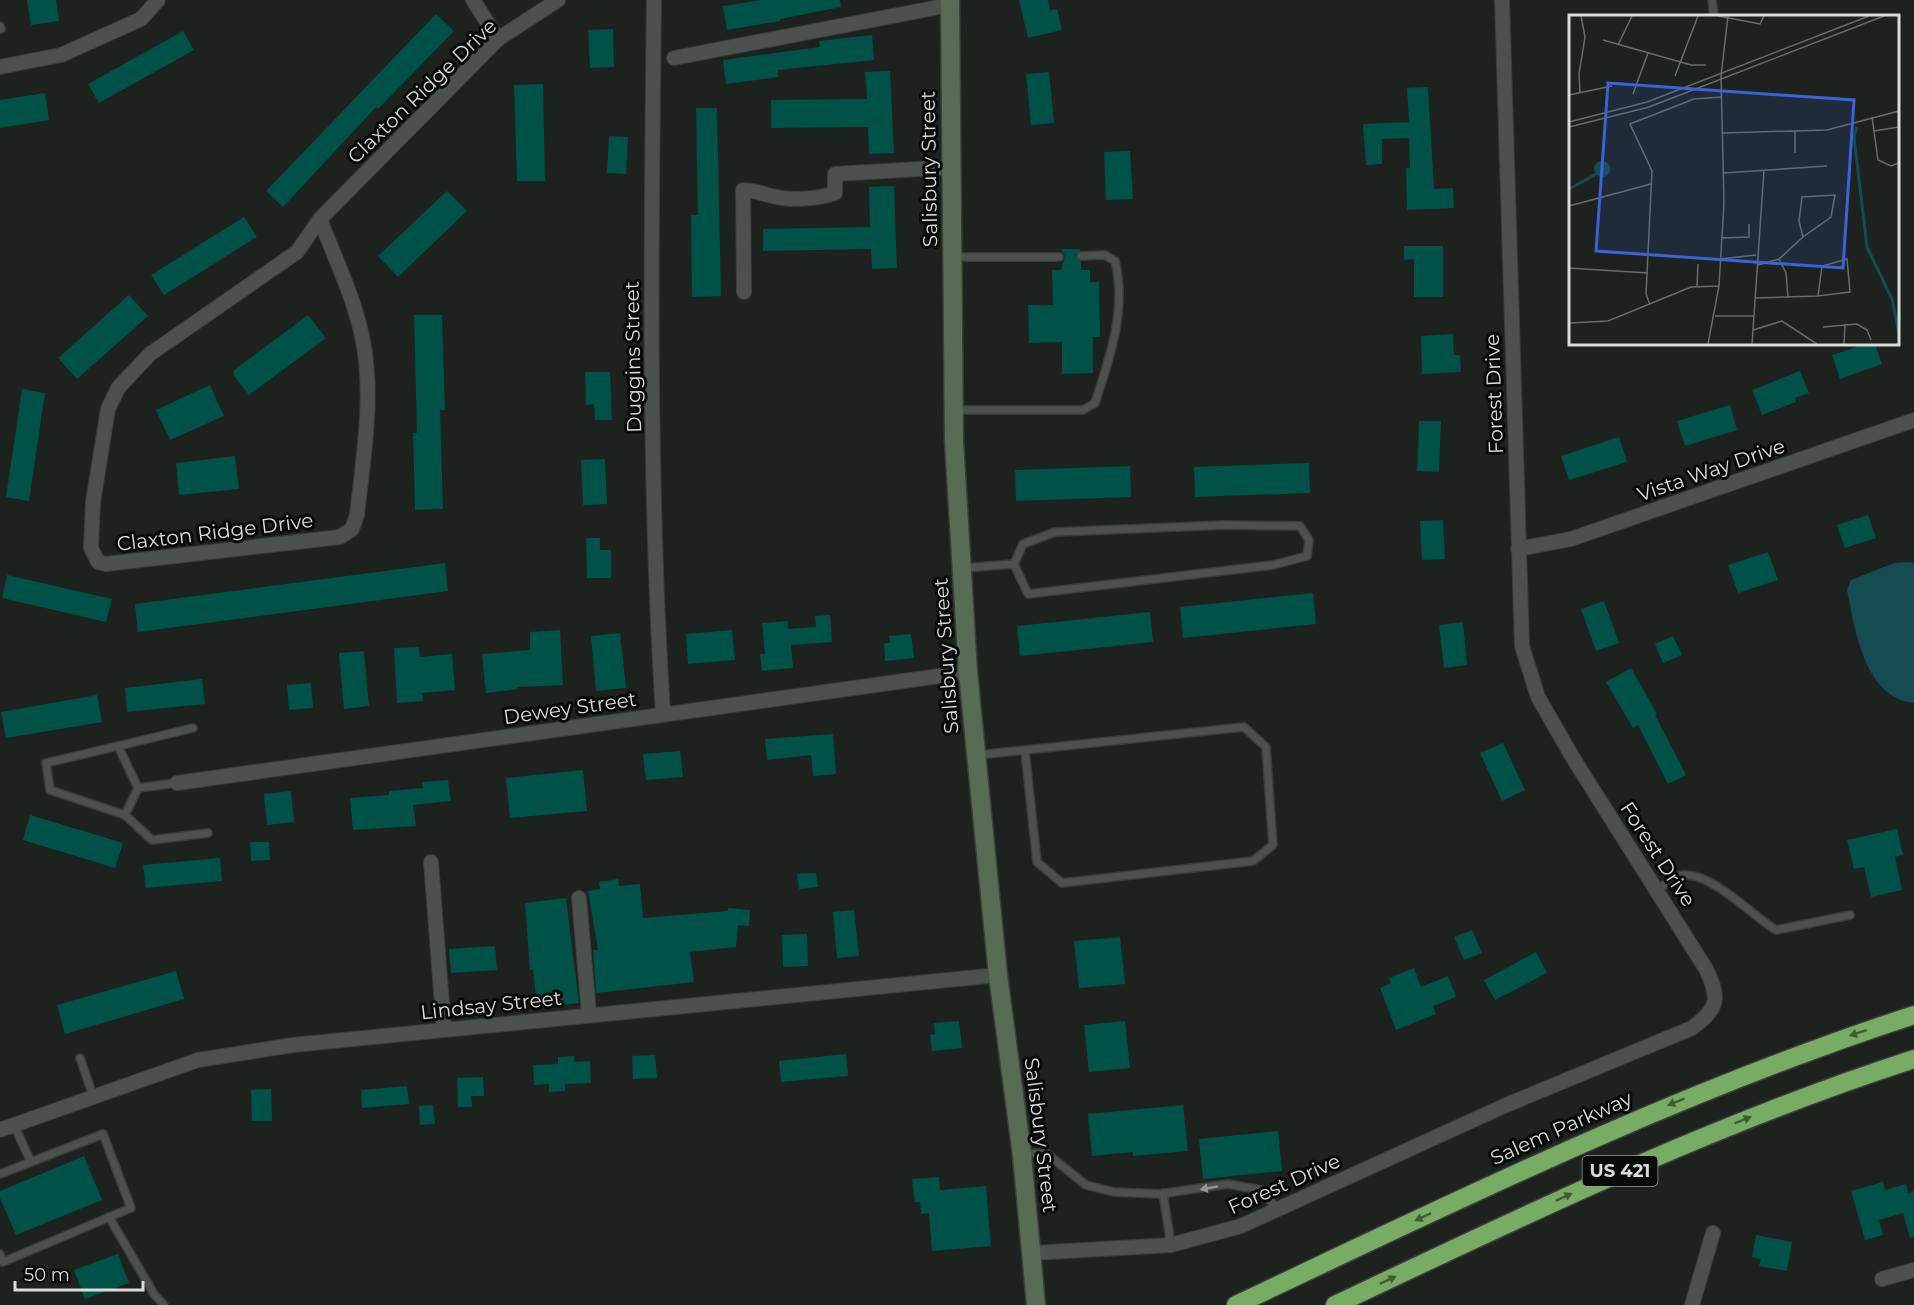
<svg xmlns="http://www.w3.org/2000/svg" width="1914" height="1305" font-family="Montserrat,sans-serif">
  <style>
    .water { fill: #144c51 }
    .building { fill: #005147 }
    .lines { fill: none; stroke-linecap: round; stroke-linejoin: round }
    .lane-casing { stroke: #393e3b; stroke-width: 10 }
    .street-casing { stroke: #393e3b; stroke-width: 16 }
    .secondary-casing { stroke: #393e3b; stroke-width: 21 }
    .highway-casing { stroke: #393e3b; stroke-width: 21 }
    .lane { stroke: #4b514d; stroke-width: 7 }
    .street { stroke: #4b514d; stroke-width: 14 }
    .secondary { stroke: #586c54; stroke-width: 18 }
    .highway { stroke: #78ac64; stroke-width: 18 }
    .oneway { fill: #405c37 }
    .oneway2 { fill: #929794 }
    .labels { text-anchor: middle; stroke-width: 6; stroke-linejoin: round; paint-order: stroke }
    .shield { fill: #090b0a; stroke: #9b9e9c; stroke-width: 1.5 }
    .shield-label { font-size: 18px; font-weight: bold; fill: #d9ddda }
    .street-label { font-size: 20px; fill: #d9ddda; stroke: #090b0a }
    .inset-river { fill: none; stroke: #144c51; stroke-width: 3 }
    .inset-road { fill: none; stroke: #686d6a; stroke-width: 1.5 }
    .view { fill: #3963d8; fill-opacity: 0.15; stroke: #3963d8; stroke-width: 3 }
    .inset-edge { fill: none; stroke: #d9ddda; stroke-width: 3 }
  </style>
  <rect width="100%" height="100%" fill="#1d221f"/>
  <path class="water" d="M1911 562 1914 563V703C1864 698 1855 629 1847 590L1851 580 1894 563Z"/>
  <g class="building">
    <path d="M27 0H56L59 21 31 25Z"/>
    <path d="M762 0H840L841 7 780 19V21L727 30 723 6Z"/>
    <path d="M1019 0H1048L1050 10 1057 9 1062 30 1028 38Z"/>
    <path d="M436 14 454 31 378 109 376 107 283 207 266 191Z"/>
    <path d="M613 29 614 67 590 68 588 30Z"/>
    <path d="M183 31 194 50 99 103 88 84Z"/>
    <path d="M872 35 874 60 778 70V77L726 84 723 60 820 47 819 41Z"/>
    <path d="M890 71 894 153 869 154 868 127 771 128V100L867 99 865 72Z"/>
    <path d="M1049 72 1054 123 1031 125 1026 74Z"/>
    <path d="M543 84 545 181H517L514 85Z"/>
    <path d="M1428 87 1434 189 1453 188 1454 208 1407 210 1406 168H1410L1409 138 1382 139V164L1366 165 1363 124 1409 122 1407 88Z"/>
    <path d="M45 93 49 120 0 128V100Z"/>
    <path d="M696 108H717L721 296 692 297 691 215H698Z"/>
    <path d="M609 136 628 137 626 174 607 173Z"/>
    <path d="M1130 151 1133 199 1106 200 1104 152Z"/>
    <path d="M894 186 897 268 872 269 871 249 763 251V229L870 227 869 187Z"/>
    <path d="M447 191 467 211 398 277 378 256Z"/>
    <path d="M244 217 257 237 164 295 151 275Z"/>
    <path d="M1404 246H1443V297H1414V259L1404 260Z"/>
    <path d="M1061 249H1081L1075 256 1081 262V270H1090V282H1099L1100 337H1093V373L1062 374V342L1029 343 1028 305H1053L1052 270H1061L1065 256Z"/>
    <path d="M129 295 148 316 77 379 58 358Z"/>
    <path d="M308 315 326 338 249 395 234 376V370Z"/>
    <path d="M414 315H442L445 410H440L443 509 415 510 413 433H417Z"/>
    <path d="M1453 334 1454 355H1460L1461 372 1422 374 1421 336Z"/>
    <path d="M1865 344H1875L1882 364 1840 379 1832 355Z"/>
    <path d="M1800 371 1809 393 1795 398 1796 402 1762 415 1752 390Z"/>
    <path d="M585 372H610L612 420H595L594 404 586 405Z"/>
    <path d="M210 385 224 416 170 440 156 410Z"/>
    <path d="M22 389 45 393 29 501 6 497Z"/>
    <path d="M1730 405 1737 430 1685 446 1677 421Z"/>
    <path d="M1419 421H1441L1439 472 1417 471Z"/>
    <path d="M1619 437 1627 462 1569 480 1561 456Z"/>
    <path d="M235 456 239 489 179 495 176 463Z"/>
    <path d="M605 459 607 504 583 505 581 460Z"/>
    <path d="M1309 463 1310 493 1195 497 1194 467Z"/>
    <path d="M1130 466 1131 497 1016 501 1015 470Z"/>
    <path d="M1868 515 1876 538 1845 548 1837 525Z"/>
    <path d="M1443 520 1445 559 1422 560 1420 521Z"/>
    <path d="M586 538H600V550H611V578H587Z"/>
    <path d="M1768 552 1778 580 1738 593 1728 565Z"/>
    <path d="M445 563 448 591 138 632 135 604Z"/>
    <path d="M7 575 112 599 106 622 2 598Z"/>
    <path d="M1313 593 1316 624 1183 638 1180 607Z"/>
    <path d="M1604 601 1619 643 1596 651 1581 609Z"/>
    <path d="M1150 612 1153 642 1020 656 1017 626Z"/>
    <path d="M830 615 832 642 791 645 793 668 762 671 760 654H765L762 623 788 621V629L816 627 815 616Z"/>
    <path d="M1463 622 1467 665 1444 668 1439 625Z"/>
    <path d="M560 630 563 685 517 687V689L486 693 482 654 530 650V632Z"/>
    <path d="M732 630 735 660 688 664 686 634Z"/>
    <path d="M620 633 626 688 596 691 591 636Z"/>
    <path d="M911 634 914 658 885 661 884 643H890L889 636Z"/>
    <path d="M1673 636 1682 655 1663 663 1655 644Z"/>
    <path d="M419 647 420 657 452 654 455 690 422 693 423 701 397 703 394 648Z"/>
    <path d="M364 651 369 706 344 709 339 653Z"/>
    <path d="M1631 668 1657 714 1655 715 1686 775 1668 784 1638 725 1633 728 1606 682Z"/>
    <path d="M202 679 205 704 127 712 125 688Z"/>
    <path d="M311 683 313 708 289 710 287 685Z"/>
    <path d="M97 695 102 722 6 738 1 712Z"/>
    <path d="M833 734 836 774 813 776 811 755 767 760 765 739Z"/>
    <path d="M1503 743 1525 790 1502 801 1480 753Z"/>
    <path d="M680 751 683 777 646 780 643 754Z"/>
    <path d="M583 770 587 811 510 818 506 778Z"/>
    <path d="M448 780 451 801 413 805 416 826 353 830 350 798 389 795V791L423 788 422 782Z"/>
    <path d="M291 791 294 822 267 825 264 794Z"/>
    <path d="M30 815 123 843 115 868 23 840Z"/>
    <path d="M1897 829 1903 855 1895 857 1902 890 1871 897 1864 867 1854 869 1847 840Z"/>
    <path d="M250 842H269L270 860 251 861Z"/>
    <path d="M220 858 222 881 146 888 143 865Z"/>
    <path d="M816 873 818 887 799 889 797 874Z"/>
    <path d="M618 879 619 886 640 884 643 918 728 911V908L750 910 749 926 738 925 736 947 690 952 694 982 596 993 593 950H598L588 891 600 889 599 882Z"/>
    <path d="M566 898 579 1003 552 1006V997L536 998 533 970H530L525 903Z"/>
    <path d="M854 910 859 956 837 958 833 912Z"/>
    <path d="M1472 930 1482 953 1464 960 1454 937Z"/>
    <path d="M807 934 808 966 783 967 782 935Z"/>
    <path d="M1120 937 1125 984 1079 988 1074 941Z"/>
    <path d="M495 946 497 970 451 973 449 949Z"/>
    <path d="M1536 952 1547 973 1495 1000 1484 980Z"/>
    <path d="M1414 968 1421 987 1448 976 1456 997 1433 1006 1436 1014 1396 1030 1380 988 1391 983 1389 978Z"/>
    <path d="M176 971 184 999 65 1034 57 1005Z"/>
    <path d="M959 1021 962 1048 932 1051 930 1035 935 1034 934 1023Z"/>
    <path d="M1125 1021 1130 1068 1089 1072 1084 1025Z"/>
    <path d="M846 1054 848 1076 781 1082 779 1061Z"/>
    <path d="M655 1055 657 1078 633 1079 632 1056Z"/>
    <path d="M574 1056V1062L590 1061 591 1083 565 1084V1091L549 1092V1084L534 1085 533 1065 558 1064V1057Z"/>
    <path d="M483 1077 484 1096H471L472 1107H458L457 1078Z"/>
    <path d="M407 1086 409 1104 362 1108 361 1090Z"/>
    <path d="M271 1089 272 1121H252L251 1090Z"/>
    <path d="M433 1105 435 1124 420 1125 419 1106Z"/>
    <path d="M1183 1105 1188 1151 1133 1156V1152L1092 1156 1088 1114Z"/>
    <path d="M1278 1131 1282 1171 1203 1179 1199 1139Z"/>
    <path d="M84 1156 102 1200 16 1235 0 1198V1191Z"/>
    <path d="M939 1177 940 1190 986 1186 991 1246 932 1251 929 1213 921 1214 920 1202H915L912 1179Z"/>
    <path d="M1883 1182 1885 1190 1906 1184 1908 1193 1914 1191V1237L1910 1238 1903 1213 1879 1220 1883 1235 1865 1240 1851 1191Z"/>
    <path d="M1756 1235 1792 1242 1787 1271 1759 1266 1761 1259 1752 1257Z"/>
    <path d="M118 1254 129 1283 85 1299 74 1270Z"/>
  </g>
  <g class="lines">
    <g class="lane-casing">
      <g id="lane">
        <path d="M1712 0 1714 16"/>
        <path d="M0 26 1 29"/>
        <path d="M954 257H1059"/>
        <path d="M956 410H1083L1095 403C1110 357 1127 309 1115 261L1105 255 1081 256"/>
        <path d="M964 568 1014 564 1023 544 1055 532 1225 525 1300 526 1309 540 1307 556 1273 565 1028 594 1014 564"/>
        <path d="M118 746 46 763 50 790 125 815"/>
        <path d="M978 755 1244 727 1266 747 1273 845 1253 861 1062 883 1037 862 1025 751"/>
        <path d="M177 783 138 788 125 815 152 840 208 833"/>
        <path d="M138 788 118 746 193 728"/>
        <path d="M1658 890C1663 886 1668 881 1673 878 1704 862 1751 916 1776 930L1850 915"/>
        <path d="M80 1058 93 1096"/>
        <path d="M14 1125 31 1162"/>
        <path d="M1024 1154 1046 1153 1086 1185 1114 1192 1160 1194 1228 1184 1261 1190 1278 1210"/>
        <path d="M0 1174 103 1134 131 1208 3 1262 0 1254"/>
        <path d="M1163 1193 1171 1245"/>
        <path d="M109 1217 154 1294 164 1305"/>
      </g>
    </g>
    <g class="street-casing">
      <g id="street">
        <path d="M473 0 498 39"/>
        <path d="M654 0C651 238 648 477 663 714"/>
        <path d="M674 58 950 5"/>
        <path d="M0 67 61 55 141 19 158 0"/>
        <path d="M320 219C335 259 355 299 363 341 374 397 363 460 357 515L352 529 340 537 106 564 98 562 91 548 93 502 108 409 118 388 150 354 297 252Z"/>
        <path d="M320 219 498 39 558 0"/>
        <path d="M744 292 743 190C755 190 762 194 772 196 790 201 818 199 835 193V174L952 167"/>
        <path d="M1518 549 1571 539 1914 420"/>
        <path d="M177 783 968 672"/>
        <path d="M431 862 444 1030"/>
        <path d="M579 898 589 1014"/>
        <path d="M0 1130 198 1060 293 1045 998 975"/>
        <path d="M1033 1253 1171 1245 1241 1226 1504 1106 1692 1028C1719 1008 1720 998 1706 969L1573 758 1538 697 1522 646 1502 0"/>
        <path d="M1882 1279 1914 1270"/>
        <path d="M1692 1305 1713 1233"/>
      </g>
    </g>
    <g class="secondary-casing">
      <path id="secondary" d="M950 0 954 441 968 672 998 975 1022 1155 1036 1305"/>
    </g>
    <g class="highway-casing">
      <g id="highway">
        <path d="M1236 1305C1460 1199 1678 1092 1914 1015"/>
        <path d="M1335 1305C1525 1215 1713 1124 1914 1059"/>
      </g>
    </g>
    <use href="#lane" class="lane"/>
    <use href="#street" class="street"/>
    <use href="#secondary" class="secondary"/>
    <use href="#highway" class="highway"/>
  </g>
  <defs><path id="oneway-solid" d="M-6-.8H1V-3.2L6.5 0L1 3.2V.8H-6Z" transform="scale(1.5)"/></defs>
  <g class="oneway">
    <use href="#oneway-solid" transform="translate(1858 1033) rotate(162)"/>
    <use href="#oneway-solid" transform="translate(1676 1102) rotate(158)"/>
    <use href="#oneway-solid" transform="translate(1743 1120) rotate(-22)"/>
    <use href="#oneway-solid" transform="translate(1564 1197) rotate(-25)"/>
    <use href="#oneway-solid" transform="translate(1423 1217) rotate(155)"/>
    <use href="#oneway-solid" transform="translate(1388 1280) rotate(-25)"/>
  </g>
  <use class="oneway2" href="#oneway-solid" transform="translate(1209 1188) rotate(170)"/>
  <g class="labels">
    <rect class="shield" x="1582.5" y="1156" width="75" height="30" rx="4.5"/>
    <g class="shield-label">
      <text x="1620" y="1177">US 421</text>
    </g>
    <g class="street-label">
      <text transform="translate(422 91) rotate(-44)" y="7">Claxton Ridge Drive</text>
      <text transform="translate(929 169) rotate(-91)" y="7">Salisbury Street</text>
      <text transform="translate(633 357) rotate(-91)" y="7">Duggins Street</text>
      <text transform="translate(1494 394) rotate(-92)" y="7">Forest Drive</text>
      <text transform="translate(1711 470) rotate(-19)" y="7">Vista Way Drive</text>
      <text transform="translate(215 532) rotate(-7)" y="7">Claxton Ridge Drive</text>
      <text transform="translate(946 656) rotate(-94)" y="7">Salisbury Street</text>
      <text transform="translate(570 708) rotate(-8)" y="7">Dewey Street</text>
      <text transform="translate(1658 854) rotate(57)" y="7">Forest Drive</text>
      <text transform="translate(491 1005) rotate(-6)" y="7">Lindsay Street</text>
      <text transform="translate(1561 1128) rotate(-24)" y="7">Salem Parkway</text>
      <text transform="translate(1041 1135) rotate(83)" y="7">Salisbury Street</text>
      <text transform="translate(1284 1184) rotate(-24)" y="7">Forest Drive</text>
    </g>
  </g>
  <g transform="translate(1569 15)">
    <rect width="330" height="330" fill="#1d221f"/>
    <path d="M25 154a8 8 0 1 1 16 0a8 8 0 1 1-16 0Z" fill="#144c51"/>
    <path class="inset-river" d="M288 112 285 122 298 232 323 284 330 318M0 174 29 158"/>
    <path class="inset-road" d="M149 1 191 9 195 1M34 25 122 50H137M49 30 63 1M106 61 129 1M11 78 10 59 16 22 12 1M64 79 79 38M0 80 43 71M303 102 309 145 322 151 330 148M0 107 78 87 300 1M0 112 80 92 315 1M226 116V138M305 116 330 112M154 118 258 115 330 96M155 158 258 151M266 180 262 202 234 222 230 206 233 182ZM0 191 82 169M152 223 180 222V209M151 244 187 240M210 244 217 258 219 283M278 244 281 277 249 281 253 251ZM189 250 210 244 234 222M0 253 79 258M128 271 129 249M186 283 249 281M81 290 77 279 83 156 61 109 125 84 152 82M146 301H185M0 308 39 306 122 272 150 271M254 312 288 309 298 315 302 325M184 315 213 306 248 329M139 329 150 271 155 188 152 61 159 1M183 329 195 155M275 329 276 309"/>
    <path class="view" d="M39 68 285 85 274 253 27 236Z"/>
    <rect width="330" height="330" class="inset-edge"/>
  </g>
  <path d="M15 1281v9h128v-9" fill="none" stroke="#d9ddda" stroke-width="3"/>
  <text x="24" y="1281" font-size="18" fill="#d9ddda" stroke="#090b0a" stroke-width="4.5" paint-order="stroke">50 m</text>
</svg>
